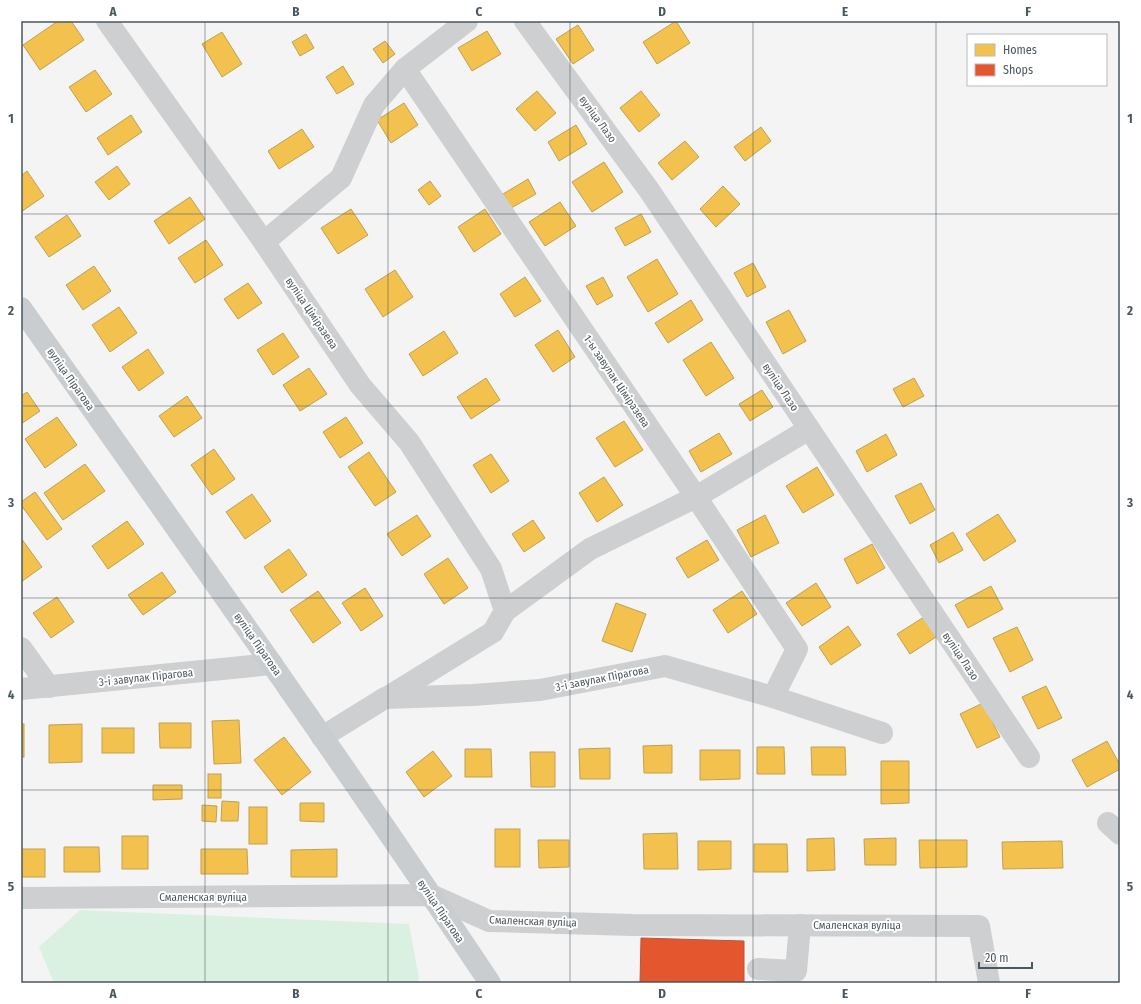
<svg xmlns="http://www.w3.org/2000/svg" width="1141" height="1004" font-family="'Fira Sans Condensed',sans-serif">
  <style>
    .green { fill: #daf1e1 }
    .homes { fill: #f2c14e; stroke: #c0a153 }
    .shops { fill: #e4572e; stroke: #b6573d }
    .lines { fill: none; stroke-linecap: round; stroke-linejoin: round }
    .minor { stroke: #cdcfd1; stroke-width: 22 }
    .major { stroke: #cacdd0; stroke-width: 22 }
    .grid { fill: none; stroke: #4b575f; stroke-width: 1; stroke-opacity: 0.55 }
    .labels { text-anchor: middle; stroke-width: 4; stroke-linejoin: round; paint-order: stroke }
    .street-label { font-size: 11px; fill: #4b575f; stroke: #fff }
    .neatline { fill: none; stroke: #4b575f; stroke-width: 1.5 }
    .grid-label { font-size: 13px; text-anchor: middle; font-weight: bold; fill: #4b575f }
  </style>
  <rect width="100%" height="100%" fill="#f4f4f4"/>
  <path class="green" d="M80 910 409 924 419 978 418 983H54L39 947Z"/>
  <g class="homes">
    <path d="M58 21H71L84 40 40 70 23 45Z"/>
    <path d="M676 21 690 43 657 64 643 42Z"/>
    <path d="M578 25 594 50 573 64 556 39Z"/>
    <path d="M487 31 501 54 472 71 458 48Z"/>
    <path d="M222 32 242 64 222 77 202 44Z"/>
    <path d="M306 34 314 48 300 56 292 42Z"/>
    <path d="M385 41 395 54 383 63 373 49Z"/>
    <path d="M343 66 354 84 337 94 326 77Z"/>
    <path d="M95 70 112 94 86 112 69 87Z"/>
    <path d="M537 91 556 113 535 131 516 109Z"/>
    <path d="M641 91 660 115 639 132 620 108Z"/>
    <path d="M404 103 418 125 391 143 377 120Z"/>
    <path d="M131 115 142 132 108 155 97 138Z"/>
    <path d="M576 125 587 144 559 161 548 142Z"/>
    <path d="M761 127 771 141 745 161 734 147Z"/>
    <path d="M302 129 314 147 279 169 268 151Z"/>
    <path d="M685 141 699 157 672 180 658 163Z"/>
    <path d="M604 162 623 192 592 212 572 182Z"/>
    <path d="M117 166 130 184 109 200 95 182Z"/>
    <path d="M27 171 44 196 21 212V176Z"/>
    <path d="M528 179 536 194 511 208 503 194Z"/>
    <path d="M430 181 441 196 429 205 418 190Z"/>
    <path d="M723 186 740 204 716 227 700 209Z"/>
    <path d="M190 197 205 219 169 244 154 221Z"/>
    <path d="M560 202 576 226 545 246 529 222Z"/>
    <path d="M351 209 368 235 338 254 321 228Z"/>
    <path d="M485 209 501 234 474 252 458 227Z"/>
    <path d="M641 214 651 232 625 246 615 228Z"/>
    <path d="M67 215 81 236 49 257 35 237Z"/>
    <path d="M206 240 223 265 195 283 178 258Z"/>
    <path d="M657 259 678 294 648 312 627 277Z"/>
    <path d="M753 263 766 287 747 297 734 273Z"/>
    <path d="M94 266 111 291 83 310 66 285Z"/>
    <path d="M395 270 413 297 383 317 365 289Z"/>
    <path d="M525 277 541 301 515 317 500 294Z"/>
    <path d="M603 277 613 296 597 305 586 286Z"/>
    <path d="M248 283 262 303 238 319 224 299Z"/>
    <path d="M691 300 703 320 668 343 655 323Z"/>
    <path d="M119 307 137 333 110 352 92 325Z"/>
    <path d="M789 310 806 341 783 354 766 322Z"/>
    <path d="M558 330 575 357 553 372 535 345Z"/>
    <path d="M444 331 458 353 423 376 409 354Z"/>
    <path d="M283 333 299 357 273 375 257 350Z"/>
    <path d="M711 342 734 378 706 396 683 360Z"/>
    <path d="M148 349 164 373 139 391 122 367Z"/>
    <path d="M309 368 327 394 300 411 283 385Z"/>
    <path d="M486 378 500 400 471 419 457 397Z"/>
    <path d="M914 378 924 396 903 407 893 389Z"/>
    <path d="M762 390 773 407 750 421 739 404Z"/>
    <path d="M27 392 40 411 21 424V396Z"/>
    <path d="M187 396 202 418 174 437 159 416Z"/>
    <path d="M57 417 77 445 45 468 25 439Z"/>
    <path d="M346 417 363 443 340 458 323 432Z"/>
    <path d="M624 421 643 450 615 467 596 438Z"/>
    <path d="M719 433 732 454 701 472 689 451Z"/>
    <path d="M886 434 897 455 867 472 856 451Z"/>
    <path d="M214 449 235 479 212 495 191 465Z"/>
    <path d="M369 452 396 492 375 506 348 467Z"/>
    <path d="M491 454 509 481 491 493 473 465Z"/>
    <path d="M85 464 105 491 63 520 44 493Z"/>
    <path d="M817 467 834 495 803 513 786 486Z"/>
    <path d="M604 477 623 505 597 522 579 493Z"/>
    <path d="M921 483 935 510 910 524 895 496Z"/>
    <path d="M35 492 62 529 47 540 21 505V502Z"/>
    <path d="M252 494 271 521 245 539 226 512Z"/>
    <path d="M998 514 1016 541 984 561 966 534Z"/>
    <path d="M417 515 431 536 402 556 387 534Z"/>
    <path d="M765 515 779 543 751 557 737 530Z"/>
    <path d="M533 520 545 538 524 552 512 534Z"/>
    <path d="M127 521 144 544 108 569 92 546Z"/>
    <path d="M953 532 963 550 939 563 930 545Z"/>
    <path d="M21 538 42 567 21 582Z"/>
    <path d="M707 540 719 560 688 578 676 558Z"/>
    <path d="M872 544 885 568 857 584 844 559Z"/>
    <path d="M289 549 307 575 282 593 264 567Z"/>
    <path d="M448 558 468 588 444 604 424 574Z"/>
    <path d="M162 572 176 592 143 615 128 595Z"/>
    <path d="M816 583 831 607 802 626 786 603Z"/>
    <path d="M991 586 1003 609 968 628 955 605Z"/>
    <path d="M365 588 383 616 361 631 342 603Z"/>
    <path d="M318 591 341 623 313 643 290 610Z"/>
    <path d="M742 591 757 614 728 633 713 610Z"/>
    <path d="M57 597 74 622 51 638 33 613Z"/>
    <path d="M616 603 646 614 632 652 602 641Z"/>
    <path d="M924 617 936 637 910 654 897 634Z"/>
    <path d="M848 626 861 645 831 665 819 647Z"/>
    <path d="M1017 627 1033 660 1010 672 993 638Z"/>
    <path d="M1046 686 1062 718 1038 729 1022 697Z"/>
    <path d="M983 703 1000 737 977 748 960 714Z"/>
    <path d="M239 720 241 763 214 764 212 721Z"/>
    <path d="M159 723H191V748H160Z"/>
    <rect x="21" y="724" width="3" height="33"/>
    <path d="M82 724V762L49 763V725Z"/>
    <rect x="102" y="728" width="32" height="25"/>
    <path d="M284 737 311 772 282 795 254 760Z"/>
    <path d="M1107 741 1120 765V769L1087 787 1072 760Z"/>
    <path d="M672 745V773H644L643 746Z"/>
    <path d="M757 747H784L785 774H757Z"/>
    <path d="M811 747H845L846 775H812Z"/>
    <path d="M610 748V779H580L579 749Z"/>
    <path d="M465 749H491L492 777H465Z"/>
    <path d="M700 750H740V779L700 780Z"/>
    <path d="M433 751 452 776 424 797 406 772Z"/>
    <path d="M530 752H555V787H531Z"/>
    <path d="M881 761H909V803L881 804Z"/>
    <rect x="208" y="774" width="13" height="24"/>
    <path d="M153 785H182V799L153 800Z"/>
    <path d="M222 801 239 802 238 821H221Z"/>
    <path d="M300 803H324V822L300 821Z"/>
    <path d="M202 805 217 806 216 822 202 821Z"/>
    <rect x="249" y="807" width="18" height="37"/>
    <rect x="495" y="829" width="25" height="38"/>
    <path d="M677 833 678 869H644L643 834Z"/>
    <rect x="122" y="836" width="26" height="33"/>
    <path d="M834 838 835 870 807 871V839Z"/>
    <path d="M896 838V865H865L864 839Z"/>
    <path d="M538 840H569V867L539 868Z"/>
    <path d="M919 840H967V867L920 868Z"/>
    <path d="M698 841H731V869L698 870Z"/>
    <path d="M1062 841 1063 868 1003 869 1002 842Z"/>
    <path d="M754 844H787L788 872H754Z"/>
    <path d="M64 847H99L100 872H64Z"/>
    <rect x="21" y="849" width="24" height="28"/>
    <path d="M201 849H247L248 874H201Z"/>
    <path d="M337 849V877H291V850Z"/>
  </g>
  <path class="shops" d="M641 938 744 941V983H640Z"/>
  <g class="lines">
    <g class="minor">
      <path d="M107 21 264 242 360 385 409 442 491 569 505 611"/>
      <path d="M525 21 649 190 1029 757"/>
      <path d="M405 69 696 497 797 649 773 697"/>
      <path d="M264 242 341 178 374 105 405 69 467 21"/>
      <path d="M21 648 49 687"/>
      <path d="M21 689 272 664"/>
      <path d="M386 698 493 632 505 611 590 549 696 497 809 429"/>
      <path d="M322 737 385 698 473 695 540 690 665 666 773 697 882 733"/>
      <path d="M1108 823 1120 834"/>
      <path d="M21 898 431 895 489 921 632 925 979 926 989 983"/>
      <path d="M758 969 796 971 800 925"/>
    </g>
    <path class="major" d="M21 308C179 532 338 755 490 983"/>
  </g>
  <path class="grid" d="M205 21V983M388 21V983M570 21V983M753 21V983M936 21V983M21 214H1120M21 406H1120M21 598H1120M21 790H1120"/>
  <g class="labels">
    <g class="street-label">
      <text transform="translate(598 119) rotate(54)" y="4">вуліца Лазо</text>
      <text transform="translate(312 313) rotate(56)" y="4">вуліца Ціміразева</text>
      <text transform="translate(71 379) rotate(55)" y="4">вуліца Пірагова</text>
      <text transform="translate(617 381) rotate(56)" y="4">1-ы завулак Ціміразева</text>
      <text transform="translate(781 387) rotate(56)" y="4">вуліца Лазо</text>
      <text transform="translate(258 644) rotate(55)" y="4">вуліца Пірагова</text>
      <text transform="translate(961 656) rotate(56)" y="4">вуліца Лазо</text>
      <text transform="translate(146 677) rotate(-6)" y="4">3-і завулак Пірагова</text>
      <text transform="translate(602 678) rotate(-11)" y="4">3-і завулак Пірагова</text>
      <text x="203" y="901">Смаленская вуліца</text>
      <text transform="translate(441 911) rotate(56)" y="4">вуліца Пірагова</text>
      <text transform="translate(533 921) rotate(2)" y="4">Смаленская вуліца</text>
      <text x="857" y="929">Смаленская вуліца</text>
    </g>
  </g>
  <rect width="1141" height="1004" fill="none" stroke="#ffffff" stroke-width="44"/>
  <rect x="967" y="34" width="140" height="52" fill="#ffffff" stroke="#b7bcbf"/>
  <rect x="975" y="44" width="20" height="12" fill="#f2c14e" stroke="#b7bcbf"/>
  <text x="1003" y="54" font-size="12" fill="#4b575f">Homes</text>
  <rect x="975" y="64" width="20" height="12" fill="#e4572e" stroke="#b7bcbf"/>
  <text x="1003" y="74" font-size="12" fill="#4b575f">Shops</text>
  <path d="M979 962v6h53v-6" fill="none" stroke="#4b575f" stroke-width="2"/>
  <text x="985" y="962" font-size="12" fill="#4b575f" stroke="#ffffff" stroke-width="3" paint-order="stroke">20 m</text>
  <rect x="22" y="22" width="1097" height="960" class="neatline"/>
  <g class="grid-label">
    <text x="113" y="16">A</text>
    <text x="296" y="16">B</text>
    <text x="479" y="16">C</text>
    <text x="662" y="16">D</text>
    <text x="845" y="16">E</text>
    <text x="1028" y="16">F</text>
    <text x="11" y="123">1</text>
    <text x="1130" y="123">1</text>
    <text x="11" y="315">2</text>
    <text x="1130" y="315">2</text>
    <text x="11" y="507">3</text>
    <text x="1130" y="507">3</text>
    <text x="11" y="699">4</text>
    <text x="1130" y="699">4</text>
    <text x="11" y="891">5</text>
    <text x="1130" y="891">5</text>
    <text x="113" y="998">A</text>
    <text x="296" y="998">B</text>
    <text x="479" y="998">C</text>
    <text x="662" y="998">D</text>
    <text x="845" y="998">E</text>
    <text x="1028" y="998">F</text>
  </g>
</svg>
